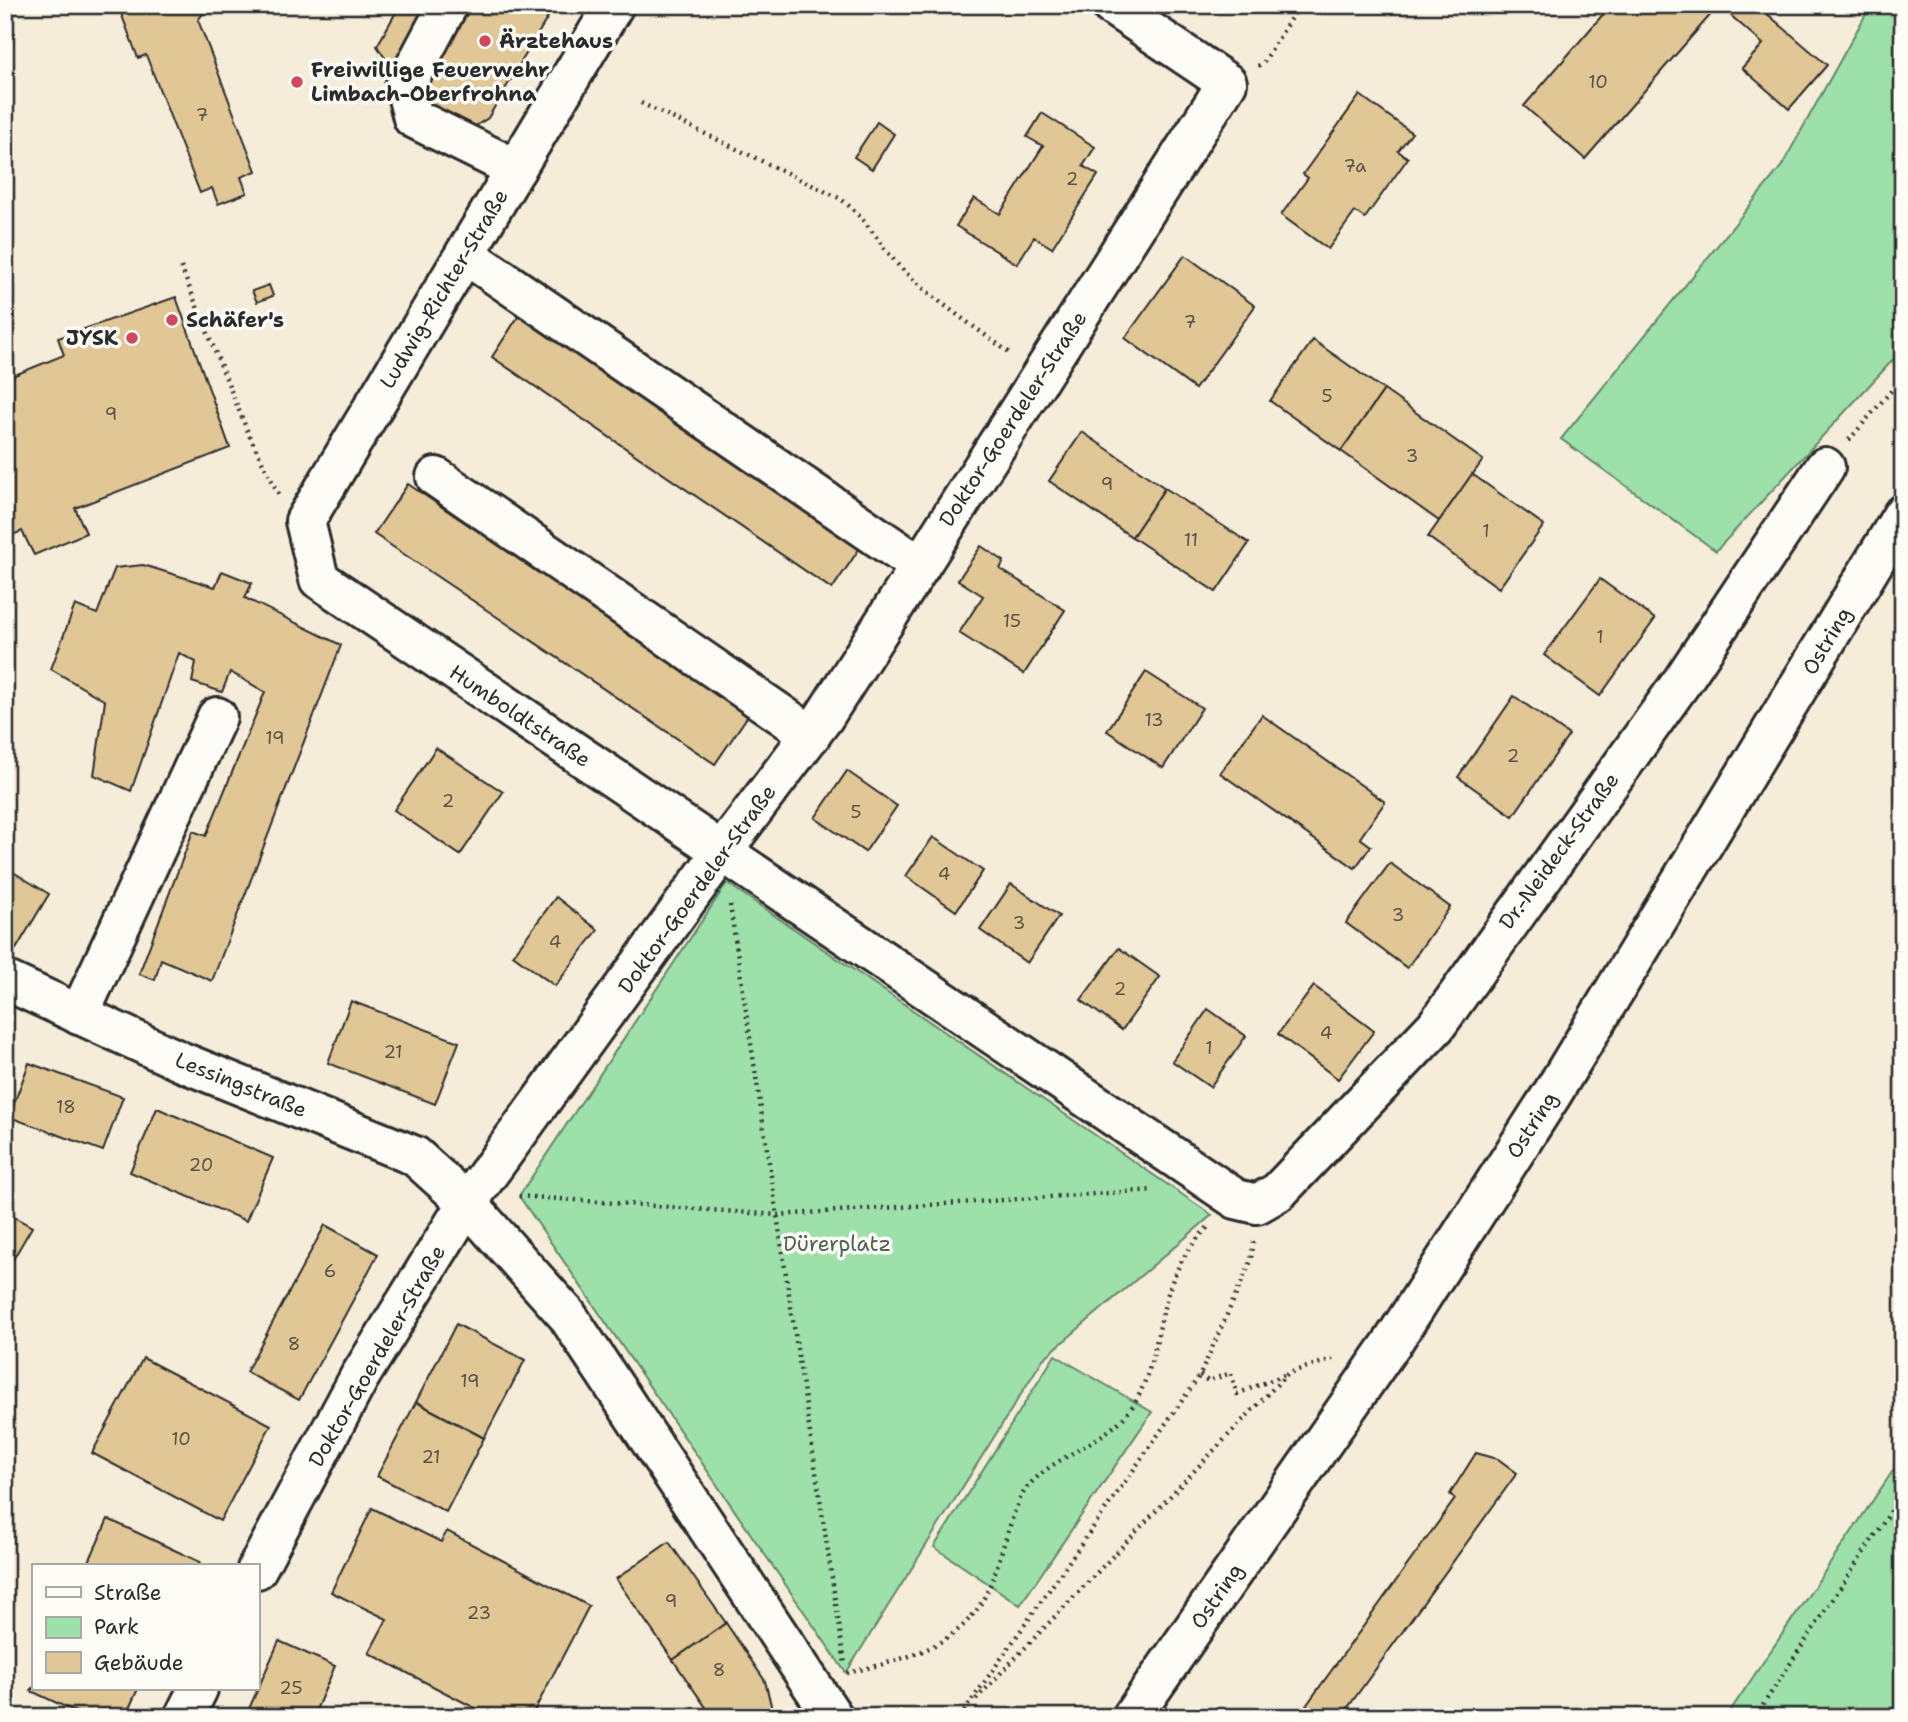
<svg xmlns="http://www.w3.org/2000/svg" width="1908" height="1722" font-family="'Shantell Sans',sans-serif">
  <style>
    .green { fill: #9de0aa; stroke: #64866a; stroke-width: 2 }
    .building { fill: #e1c796; stroke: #2b2b2b; stroke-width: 2 }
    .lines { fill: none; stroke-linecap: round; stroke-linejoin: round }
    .minor-casing { stroke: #2b2b2b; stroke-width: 44 }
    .major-casing { stroke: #2b2b2b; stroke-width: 44 }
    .path { stroke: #2b2b2b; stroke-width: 4.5; stroke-dasharray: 2 5; stroke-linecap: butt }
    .minor { stroke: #fdfcf7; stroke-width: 38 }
    .major { stroke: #fdfcf7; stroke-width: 38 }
    .poi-dot { fill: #d1495b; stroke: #fdfcf7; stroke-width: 2.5 }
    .labels { text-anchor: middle; stroke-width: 7; stroke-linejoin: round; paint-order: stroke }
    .number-label { font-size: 18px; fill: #585246 }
    .poi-label { font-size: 21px; font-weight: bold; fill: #2b2b2b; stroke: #fdfcf7; text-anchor: start }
    .street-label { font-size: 21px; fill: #2b2b2b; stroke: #fdfcf7 }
    .park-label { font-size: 21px; fill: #4d6151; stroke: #fdfcf7 }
  </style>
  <rect width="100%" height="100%" fill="#f5ecda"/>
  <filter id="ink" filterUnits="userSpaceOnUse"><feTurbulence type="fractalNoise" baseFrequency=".0143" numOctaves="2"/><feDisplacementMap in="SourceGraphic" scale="14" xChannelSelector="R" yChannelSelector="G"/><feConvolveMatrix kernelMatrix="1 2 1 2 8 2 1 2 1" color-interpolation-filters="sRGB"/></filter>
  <g filter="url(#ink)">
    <g class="green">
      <path d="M1871 5H1893L1903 14V349L1716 551 1561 439 1781 167Z"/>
      <path d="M727 883 1212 1215 1043 1359 846 1673 519 1196Z"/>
      <path d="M1055 1355 1152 1412 1020 1605 934 1547Z"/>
      <path d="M1903 1456V1717H1726Z"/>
    </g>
    <g class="building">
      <path d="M118 5H210L198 20 256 171 241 177 247 193 218 204 212 188 200 193 146 55 138 58Z"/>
      <path d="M400 5H437L397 76 377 46Z"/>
      <path d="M456 5H555L488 118 463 134 422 112 415 76Z"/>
      <path d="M1611 5H1771L1765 12 1827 65 1789 109 1742 68 1763 44 1719 5 1585 159 1524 106Z"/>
      <path d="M1360 95 1412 133 1398 151 1408 158 1365 218 1355 212 1328 249 1281 215 1308 178 1303 174Z"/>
      <path d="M1042 113 1095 147 1083 166 1098 175 1052 248 1034 237 1017 264 956 226 974 198 1000 214 1043 146 1027 137Z"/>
      <path d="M877 122 894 134 872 169 854 157Z"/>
      <path d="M1185 255 1255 306 1195 389 1125 338Z"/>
      <path d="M269 285 273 296 257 302 252 291Z"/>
      <path d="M176 297 230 448 75 508 86 533 34 555 22 531 5 538V379L64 355 58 338Z"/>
      <path d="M527 303 866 539 832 589 492 357Z"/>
      <path d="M1313 340 1384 390 1341 451 1270 401Z"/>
      <path d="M1384 390 1483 460 1439 521 1341 451Z"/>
      <path d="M1082 432 1165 488 1132 537 1049 481Z"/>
      <path d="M1472 474 1544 525 1499 588 1428 537Z"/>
      <path d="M408 484 749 714 715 764 374 534Z"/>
      <path d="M1165 488 1249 543 1216 592 1132 537Z"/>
      <path d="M981 546 1004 561 1000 569 1065 610 1024 674 959 633 983 596 958 580Z"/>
      <path d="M143 565 215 587 222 571 252 583 245 598 341 645 212 981 161 959 155 980 139 974 193 831 206 836 265 692 230 672 222 692 192 682 196 662 179 653 131 791 94 775 105 701 51 669 75 605 97 614 115 568Z"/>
      <path d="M1600 579 1655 619 1600 696 1544 655Z"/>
      <path d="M1146 672 1202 708 1163 768 1107 731Z"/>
      <path d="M1514 696 1569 735 1513 816 1458 777Z"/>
      <path d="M1262 715 1385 802 1360 838 1371 846 1355 868 1220 773Z"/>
      <path d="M436 748 503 792 460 855 394 810Z"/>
      <path d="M847 771 897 806 865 852 815 818Z"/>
      <path d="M933 837 983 871 956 911 906 876Z"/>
      <path d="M1390 863 1450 907 1407 968 1346 923Z"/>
      <path d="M5 867 49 894 16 949 5 942Z"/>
      <path d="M1011 884 1059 916 1027 963 980 930Z"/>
      <path d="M556 897 598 930 555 986 513 955Z"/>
      <path d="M1119 948 1160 977 1122 1030 1081 1000Z"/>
      <path d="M1314 986 1374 1031 1338 1079 1278 1034Z"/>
      <path d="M351 1001 459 1042 435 1104 328 1063Z"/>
      <path d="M1208 1009 1246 1036 1210 1087 1172 1061Z"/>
      <path d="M29 1063 123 1097 103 1151 9 1117Z"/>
      <path d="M157 1108 273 1158 246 1221 130 1172Z"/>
      <path d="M5 1212 32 1227 5 1273Z"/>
      <path d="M325 1225 378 1254 299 1400 246 1372Z"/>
      <path d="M456 1324 525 1360 484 1438 416 1402Z"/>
      <path d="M143 1358 271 1425 220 1521 92 1453Z"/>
      <path d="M416 1402 484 1438 446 1512 377 1476Z"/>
      <path d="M1476 1453 1498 1459 1517 1473 1341 1717H1298L1455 1499 1450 1494Z"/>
      <path d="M372 1508 441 1542 447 1531 589 1606 531 1717H492L369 1653 387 1619 331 1592Z"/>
      <path d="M108 1519 200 1562 197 1566H87Z"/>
      <path d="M669 1542 726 1623 673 1660 616 1579Z"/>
      <path d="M726 1623 765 1681 774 1717H709L707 1709 673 1660Z"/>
      <path d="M279 1641 335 1666 313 1717H261L248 1711Z"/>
      <path d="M33 1687V1689H138L125 1717H87L31 1691Z"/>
    </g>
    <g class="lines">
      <g class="minor-casing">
        <g id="minor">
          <path d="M448 5 405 86 413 118 516 169"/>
          <path d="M614 5 305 521 319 579 1236 1199 1257 1204 1278 1192 1436 1026 1683 680 1825 467"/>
          <path d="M465 254 920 566"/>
          <path d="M436 477 811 735"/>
          <path d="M5 980 182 1062 415 1156 467 1203 567 1315 833 1717"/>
          <path d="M79 1015 217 717"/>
          <path d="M257 1569 359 1378 467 1203 721 853 824 717 1227 83 1111 5"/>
          <path d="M184 1717 198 1689"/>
        </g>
      </g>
      <g class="major-casing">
        <path id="major" d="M1132 1717 1394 1340 1552 1094 1903 514"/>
      </g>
      <g class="path">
        <path d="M1258 66 1264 62 1299 5"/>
        <path d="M641 103 839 198C865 216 879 244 900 267 933 300 974 326 1011 354"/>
        <path d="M181 267 249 435 279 495"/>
        <path d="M1849 440 1903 377"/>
        <path d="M730 905 845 1664"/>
        <path d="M519 1196 778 1215 1154 1190"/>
        <path d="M1200 1375 1208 1381 1231 1373 1237 1394 1284 1375"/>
        <path d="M847 1673C900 1660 958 1649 985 1596 994 1579 999 1559 1005 1541 1012 1521 1017 1495 1034 1480 1065 1450 1116 1439 1137 1399 1169 1335 1152 1282 1209 1226"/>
        <path d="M976 1699 1288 1373 1333 1359"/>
        <path d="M960 1717 1200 1375 1251 1261 1254 1240"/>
        <path d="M1755 1717 1903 1493"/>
      </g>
      <use href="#minor" class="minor"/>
      <use href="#major" class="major"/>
    </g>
  </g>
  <g class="poi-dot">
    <circle cx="485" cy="41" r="7"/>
    <circle cx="297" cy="82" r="7"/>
    <circle cx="172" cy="320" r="7"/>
    <circle cx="132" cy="338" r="7"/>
  </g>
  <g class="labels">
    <g class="number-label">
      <text x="1598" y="88">10</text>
      <text x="202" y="121">7</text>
      <text x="1355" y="172">7a</text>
      <text x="1072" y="185">2</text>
      <text x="1190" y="328">7</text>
      <text x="1327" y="402">5</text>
      <text x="111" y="420">9</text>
      <text x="1412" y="462">3</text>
      <text x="1107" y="490">9</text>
      <text x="1486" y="537">1</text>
      <text x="1191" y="546">11</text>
      <text x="1012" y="627">15</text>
      <text x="1600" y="643">1</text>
      <text x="1154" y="726">13</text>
      <text x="275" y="744">19</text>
      <text x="1513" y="762">2</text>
      <text x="448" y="807">2</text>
      <text x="856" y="818">5</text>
      <text x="944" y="880">4</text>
      <text x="1398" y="921">3</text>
      <text x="1019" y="929">3</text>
      <text x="555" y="948">4</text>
      <text x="1120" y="995">2</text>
      <text x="1326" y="1039">4</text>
      <text x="1209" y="1054">1</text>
      <text x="393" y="1058">21</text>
      <text x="66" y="1113">18</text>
      <text x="201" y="1171">20</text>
      <text x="330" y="1277">6</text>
      <text x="294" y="1350">8</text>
      <text x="470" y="1387">19</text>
      <text x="181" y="1445">10</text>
      <text x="431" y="1463">21</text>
      <text x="671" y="1607">9</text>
      <text x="479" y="1619">23</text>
      <text x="719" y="1676">8</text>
      <text x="291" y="1694">25</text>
    </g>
    <g class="poi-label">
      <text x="499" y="48">Ärztehaus</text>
      <text x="311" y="77">Freiwillige Feuerwehr<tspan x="311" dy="24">Limbach-Oberfrohna</tspan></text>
      <text x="186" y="327">Schäfer's</text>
      <text x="118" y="345" text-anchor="end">JYSK</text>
    </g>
    <g class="street-label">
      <text transform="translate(444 289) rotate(-59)" y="7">Ludwig-Richter-Straße</text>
      <text transform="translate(1013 419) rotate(-57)" y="7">Doktor-Goerdeler-Straße</text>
      <text transform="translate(1827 641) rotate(-59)" y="7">Ostring</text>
      <text transform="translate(520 716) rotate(34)" y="7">Humboldtstraße</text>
      <text transform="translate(1559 851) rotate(-54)" y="7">Dr.-Neideck-Straße</text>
      <text transform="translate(697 889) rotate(-54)" y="7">Doktor-Goerdeler-Straße</text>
      <text transform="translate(241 1085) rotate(22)" y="7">Lessingstraße</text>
      <text transform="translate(1532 1125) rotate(-57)" y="7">Ostring</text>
      <text transform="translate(377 1356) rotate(-60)" y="7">Doktor-Goerdeler-Straße</text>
      <text transform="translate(1217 1596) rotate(-55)" y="7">Ostring</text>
    </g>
    <g class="park-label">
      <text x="837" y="1251">Dürerplatz</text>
    </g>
  </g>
  <rect width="1908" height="1722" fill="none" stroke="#fdfcf7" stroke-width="28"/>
  <rect x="14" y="14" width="1880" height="1694" fill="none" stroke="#2b2b2b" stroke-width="2.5" filter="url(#ink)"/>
  <rect x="32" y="1564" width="228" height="126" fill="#fdfcf7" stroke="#a9a8a5" stroke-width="2"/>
  <rect x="46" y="1587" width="35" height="10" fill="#fdfcf7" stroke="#a9a8a5" stroke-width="2"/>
  <text x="94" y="1600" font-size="21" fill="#2b2b2b">Straße</text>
  <rect x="46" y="1617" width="35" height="21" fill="#9de0aa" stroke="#a9a8a5" stroke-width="2"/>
  <text x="94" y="1634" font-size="21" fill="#2b2b2b">Park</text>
  <rect x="46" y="1652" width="35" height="21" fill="#e1c796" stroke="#a9a8a5" stroke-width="2"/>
  <text x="94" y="1670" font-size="21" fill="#2b2b2b">Gebäude</text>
</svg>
